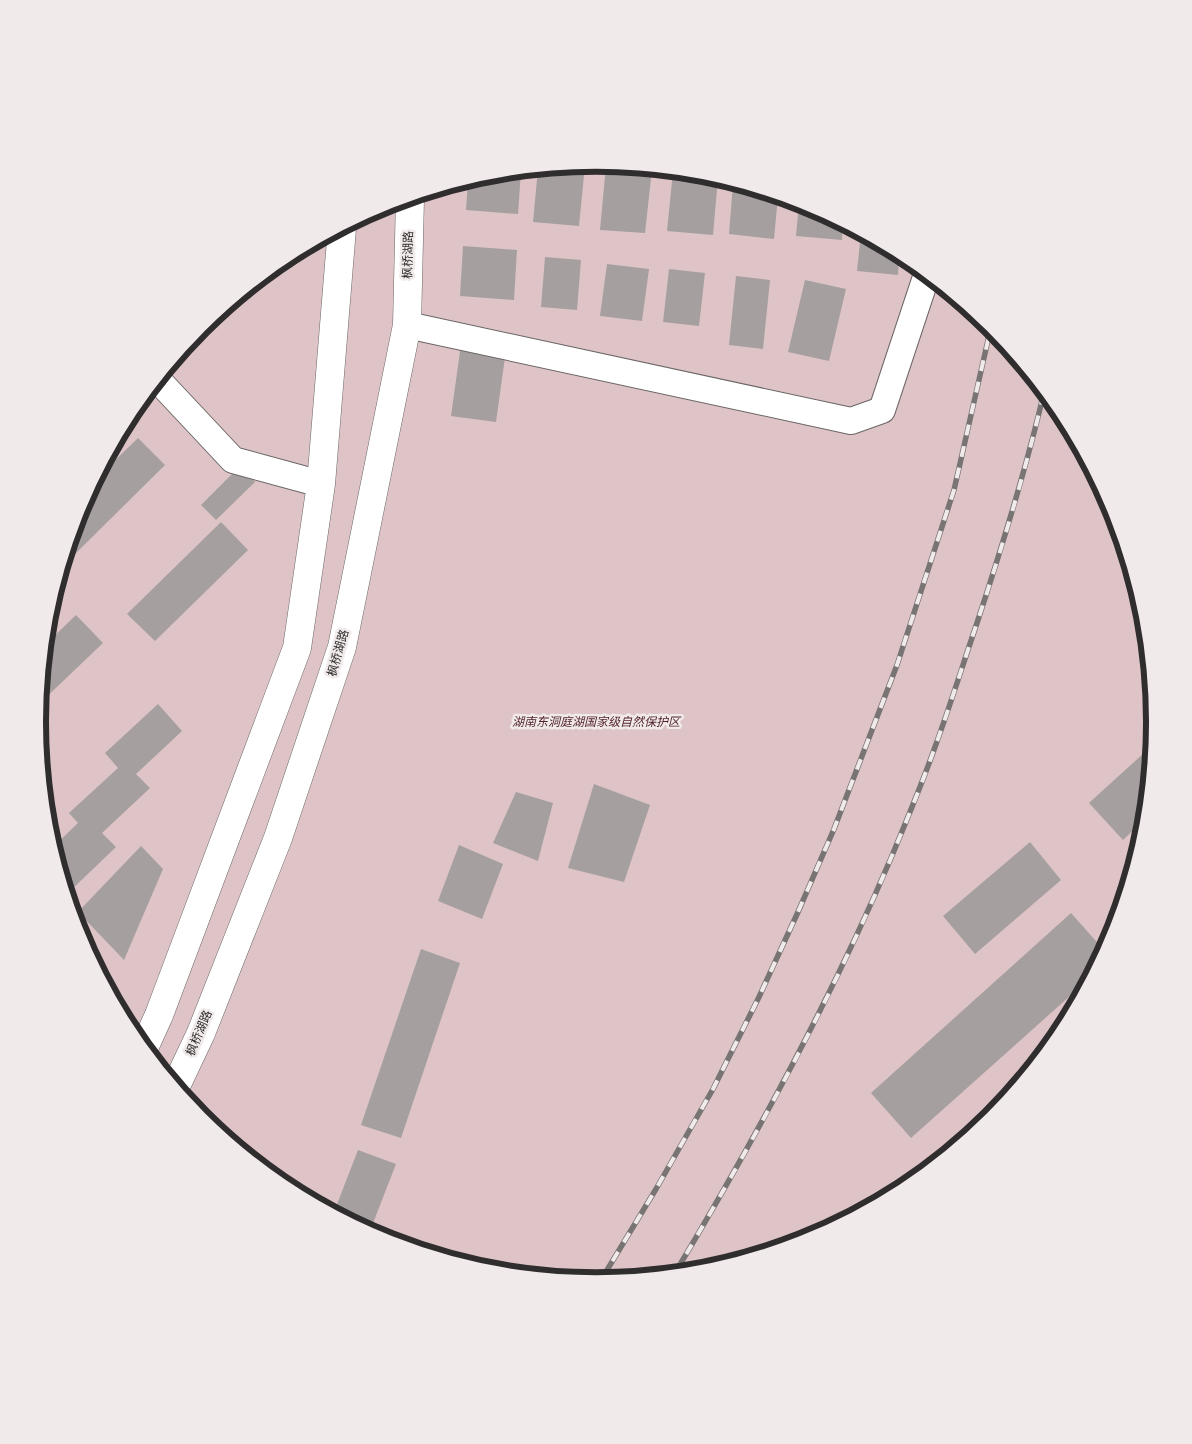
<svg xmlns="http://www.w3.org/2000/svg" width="1192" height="1444" font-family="'Crimson Pro','Noto Sans SC',serif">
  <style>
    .green { fill: #dec4c6 }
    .building { fill: #a69fa0 }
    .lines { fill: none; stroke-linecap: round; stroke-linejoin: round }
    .minor-casing { stroke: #6b6565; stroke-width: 28 }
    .primary-casing { stroke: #6b6565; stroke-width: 29 }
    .minor { stroke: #fff; stroke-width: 26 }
    .primary { stroke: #fff; stroke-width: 28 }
    .rail-casing { stroke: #787474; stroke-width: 5.5 }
    .rail { stroke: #f1eaeb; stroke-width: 4; stroke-dasharray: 11; stroke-linecap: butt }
    .labels { text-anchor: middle; stroke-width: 5; stroke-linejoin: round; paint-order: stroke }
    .street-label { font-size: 12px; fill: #2f2d2d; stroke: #f1eaeb }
    .park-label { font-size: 12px; font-style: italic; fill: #501f26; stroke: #f1eaeb }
    .rim { fill: none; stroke: #2f2d2d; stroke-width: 6 }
  </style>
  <rect width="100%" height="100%" fill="#e4dddd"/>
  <circle class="green" cx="596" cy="722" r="557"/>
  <g class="building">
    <path d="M585 165 579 226 533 222 538 169Z"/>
    <path d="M606 165 652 169 645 233 600 230Z"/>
    <path d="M521 171 518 214 466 210 468 180 487 174Z"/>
    <path d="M673 171 705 174 718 178 713 235 667 231Z"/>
    <path d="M733 183 778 196 774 239 729 234Z"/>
    <path d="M799 203 810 206 843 224 842 240 796 236Z"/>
    <path d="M861 233 899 254 898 275 857 271Z"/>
    <path d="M463 246 517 250 514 300 460 296Z"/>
    <path d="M545 257 581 260 577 310 541 307Z"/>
    <path d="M607 264 649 269 642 321 600 316Z"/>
    <path d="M669 269 705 273 699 326 663 322Z"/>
    <path d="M736 276 770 280 763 349 729 345Z"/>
    <path d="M805 280 846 289 829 361 788 352Z"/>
    <path d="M462 337 507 343 496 422 451 416Z"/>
    <path d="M138 438 165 465 72 557 67 552 80 508 96 479Z"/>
    <path d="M240 466 255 482 216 520 201 505Z"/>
    <path d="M221 522 248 550 155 641 127 614Z"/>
    <path d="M76 615 103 643 39 704 45 645Z"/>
    <path d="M158 704 182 731 136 774 150 788 102 833 116 847 69 892 66 889 53 847 78 823 69 813 118 768 105 753Z"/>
    <path d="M1145 752 1151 758 1145 819 1123 840 1089 803Z"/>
    <path d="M594 784 650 805 624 882 568 868Z"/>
    <path d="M516 792 553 803 538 861 493 843Z"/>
    <path d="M1030 842 1061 880 975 954 943 916Z"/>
    <path d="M459 845 503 864 482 919 438 901Z"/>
    <path d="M141 846 163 869 124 960 78 912Z"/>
    <path d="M1071 913 1104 950 1089 979 911 1138 871 1093Z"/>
    <path d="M421 949 460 963 401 1138 361 1125Z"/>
    <path d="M1015 1086 991 1117 927 1169 922 1163Z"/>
    <path d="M358 1150 396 1164 370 1231 334 1212Z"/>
    <path d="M901 1183 905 1187 884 1198H883Z"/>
  </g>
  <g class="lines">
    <g class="minor-casing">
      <g id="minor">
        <path d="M407 325 851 421 882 410 927 274"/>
        <path d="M158 380 233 460 321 484"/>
      </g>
    </g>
    <g class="primary-casing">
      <g id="primary">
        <path d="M144 1048 159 1015 297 648 321 484 342 228"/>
        <path d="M176 1086 201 1033 278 838 342 647 407 325 410 198"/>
      </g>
    </g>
    <use href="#minor" class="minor"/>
    <use href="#primary" class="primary"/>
    <g class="rail-casing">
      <g id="rail">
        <path d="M675 1273C755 1139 830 1002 891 858 906 822 922 784 935 747 950 706 963 664 977 623 1002 547 1026 470 1044 392"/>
        <path d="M601 1280 656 1189 713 1089 759 997 798 912 834 829 897 665 954 490 991 327"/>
      </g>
    </g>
    <use href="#rail" class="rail"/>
  </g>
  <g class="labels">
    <g class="street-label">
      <text transform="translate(408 255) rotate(-89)" y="4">枫桥湖路</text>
      <text transform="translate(338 653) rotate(-74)" y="4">枫桥湖路</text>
      <text transform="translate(199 1033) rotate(-67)" y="4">枫桥湖路</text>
    </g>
    <g class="park-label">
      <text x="596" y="726">湖南东洞庭湖国家级自然保护区</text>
    </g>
  </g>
  <path d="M0 0H1192V1444H0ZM46 722a550 550 0 1 1 1100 0a550 550 0 1 1-1100 0Z" fill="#f1eaeb" fill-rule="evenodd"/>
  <path class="rim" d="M46 722a550 550 0 1 1 1100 0a550 550 0 1 1-1100 0Z"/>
</svg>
